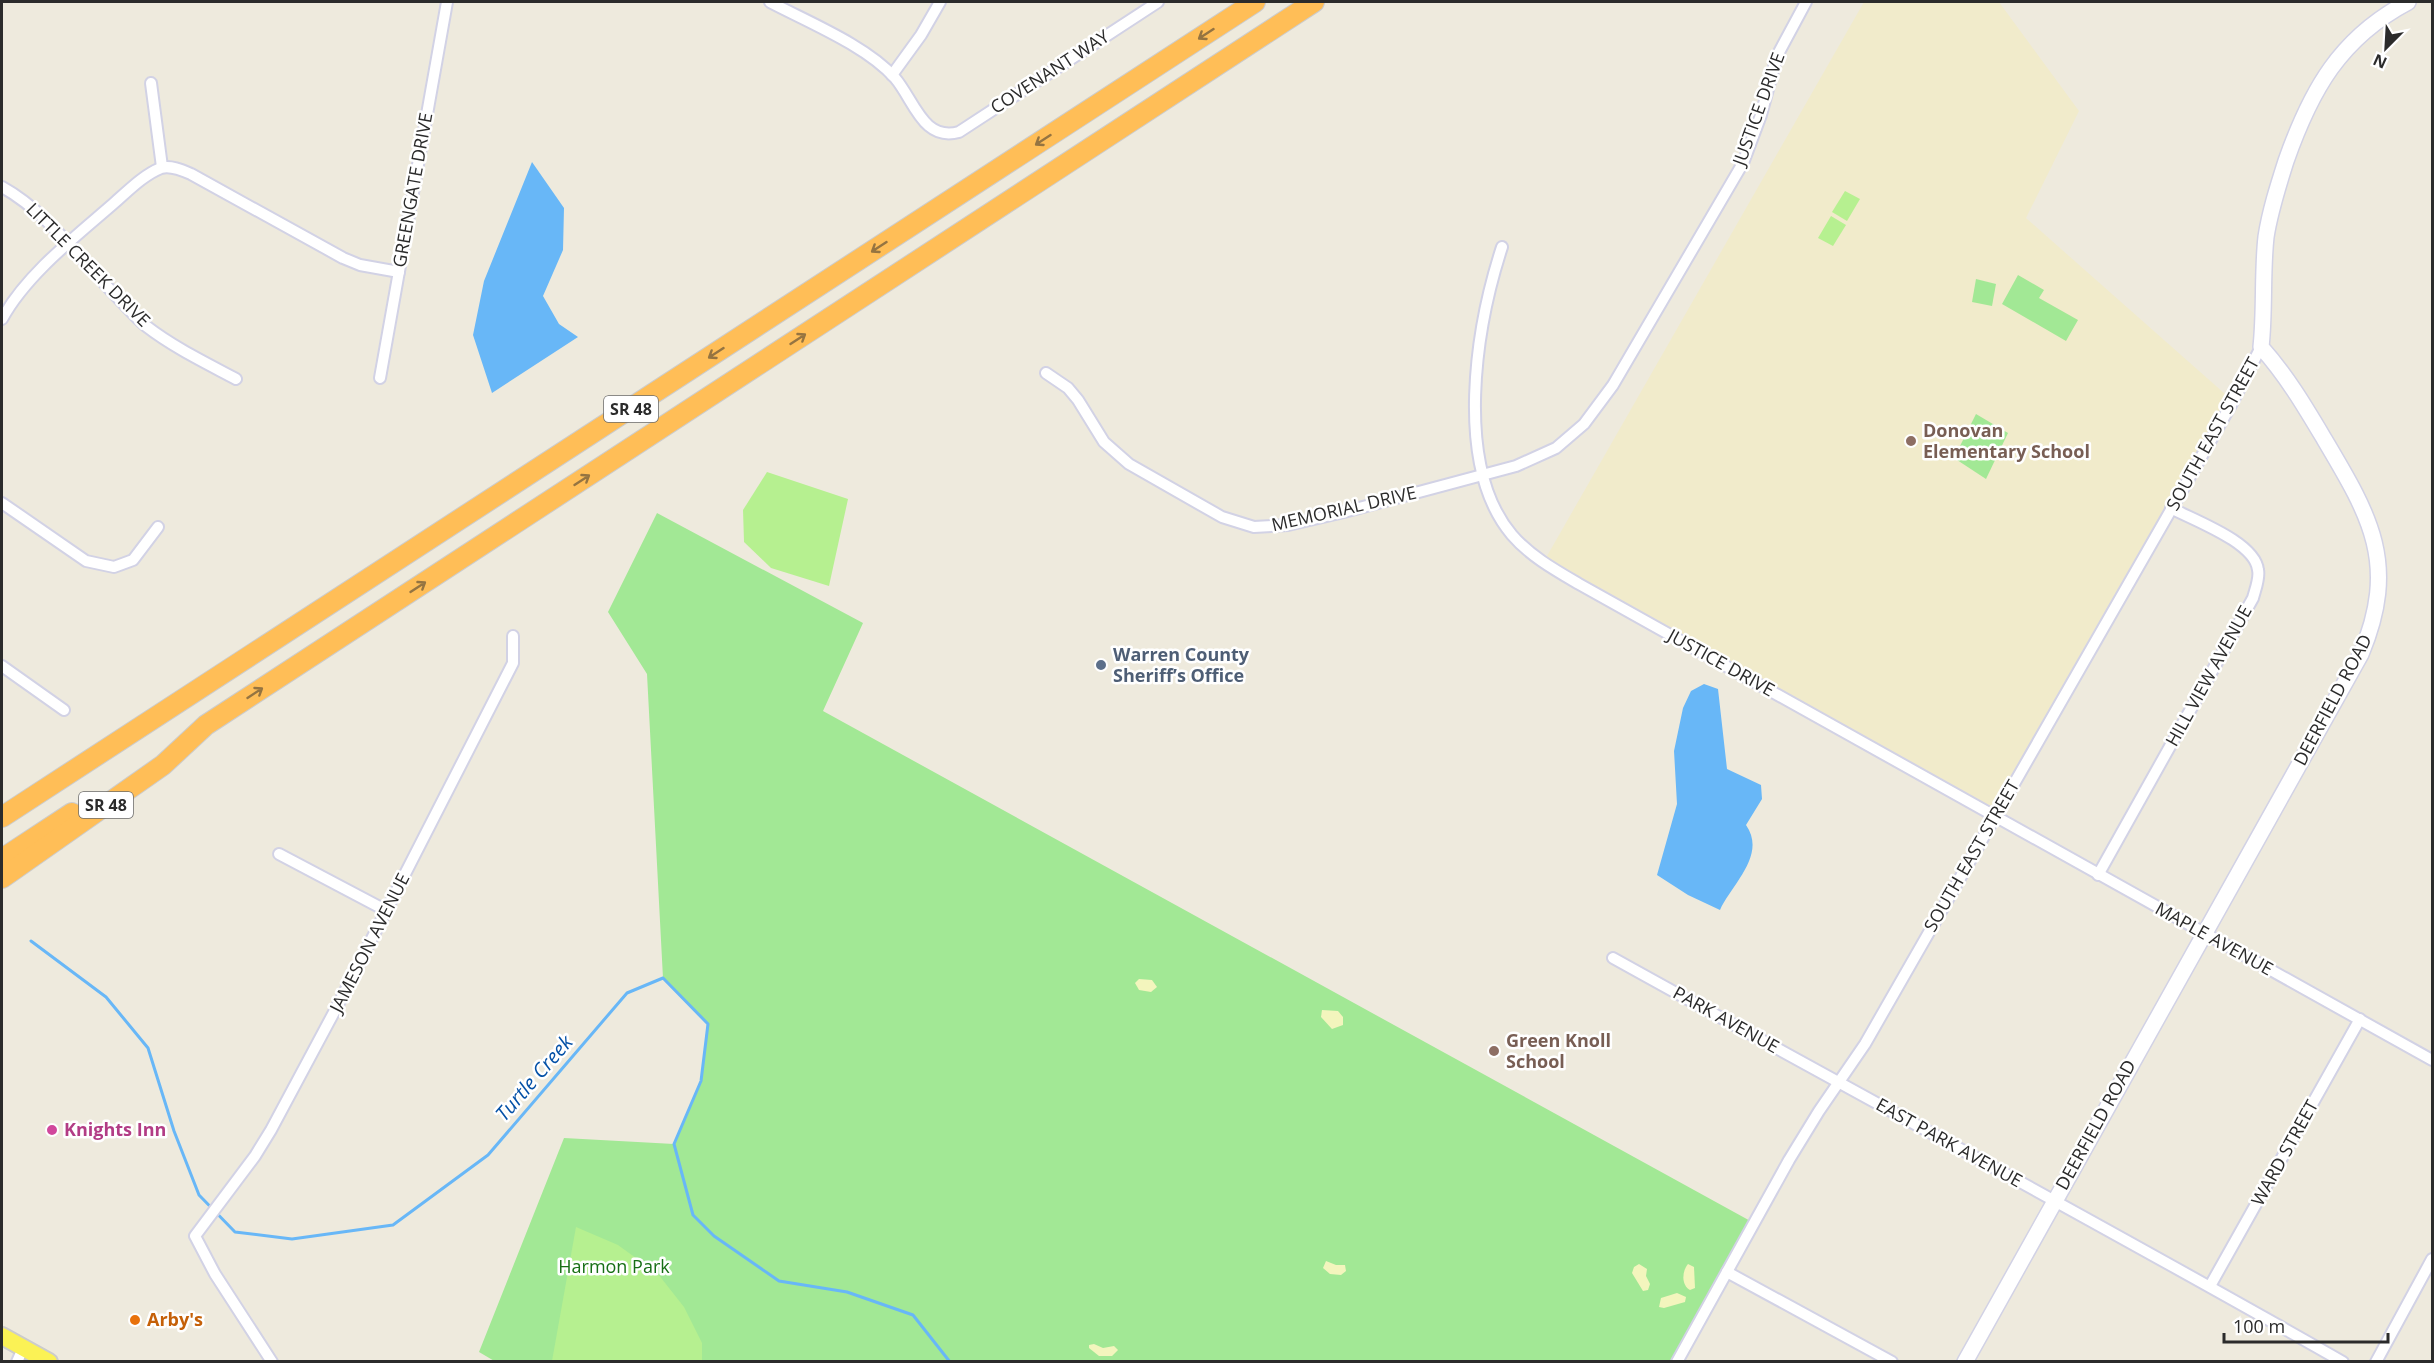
<svg xmlns="http://www.w3.org/2000/svg" width="2434" height="1363" font-family="'Open Sans',sans-serif">
  <style>
    .education { fill: #f1ebcb }
    .green { fill: #a2e895 }
    .sand { fill: #f3f5bd }
    .pitch { fill: #b6f090 }
    .water { fill: #68b7f7 }
    .lines { fill: none; stroke-linecap: round; stroke-linejoin: round }
    .stream { stroke: #68b7f7; stroke-width: 3 }
    .street-casing { stroke: #d2d2e5; stroke-width: 14 }
    .secondary-casing { stroke: #d2d2e5; stroke-width: 18 }
    .primary-casing { stroke: #ccc; stroke-width: 20 }
    .highway-casing { stroke: #ccc; stroke-width: 22 }
    .street { stroke: #fff; stroke-width: 10 }
    .secondary { stroke: #fff; stroke-width: 15 }
    .primary { stroke: #fbf255; stroke-width: 16 }
    .highway { stroke: #ffbe57; stroke-width: 20 }
    .oneway { stroke: #957441 }
    .education-dot { fill: #8d6e63; stroke: #fff; stroke-width: 2 }
    .service-dot { fill: #5c6f8a; stroke: #fff; stroke-width: 2 }
    .hotel-dot { fill: #d1479c; stroke: #fff; stroke-width: 2 }
    .food-dot { fill: #e8710a; stroke: #fff; stroke-width: 2 }
    .labels { text-anchor: middle; stroke-width: 5; stroke-linejoin: round; paint-order: stroke }
    .shield { fill: #fff; stroke: #6b6b6b; stroke-width: 1.5 }
    .shield-label { font-size: 16px; font-weight: bold; fill: #2b2b2b }
    .street-label { font-size: 18px; fill: #2b2b2b; stroke: #fff }
    .education-label { font-size: 18px; font-weight: bold; fill: #785e54; stroke: #fff; text-anchor: start }
    .service-label { font-size: 18px; font-weight: bold; fill: #4e5e75; stroke: #fff; text-anchor: start }
    .hotel-label { font-size: 18px; font-weight: bold; fill: #b23c85; stroke: #fff; text-anchor: start }
    .park-label { font-size: 18px; fill: #176f15; stroke: #fff }
    .food-label { font-size: 18px; font-weight: bold; fill: #c56008; stroke: #fff; text-anchor: start }
    .water-label { font-size: 20px; font-style: italic; fill: #0451a7; stroke: #fff }
  </style>
  <rect width="100%" height="100%" fill="#eeeadd"/>
  <path class="education" d="M1864 2H1999L2079 111 2026 218 2233 401 1995 816 1543 563Z"/>
  <g class="green">
    <path d="M2018 275 2044 290 2039 298 2078 320 2066 341 2002 304Z"/>
    <path d="M1976 279 1996 284 1992 306 1972 302Z"/>
    <path d="M1976 414 2008 433 1986 479 1954 458Z"/>
    <path d="M657 513 863 623 823 711 1754 1223 1677 1361 496 1362 479 1352 564 1138 674 1144 701 1081 707 1024 663 978 647 674 608 612Z"/>
  </g>
  <g class="sand">
    <path d="M1139 979 1152 980 1157 987 1151 992 1139 990 1135 983Z"/>
    <path d="M1322 1010 1338 1011 1343 1017V1025L1332 1029 1321 1017Z"/>
    <path d="M1326 1261 1336 1265H1345L1346 1271 1341 1275 1330 1274 1323 1268Z"/>
    <path d="M1639 1264 1647 1269 1646 1276 1650 1284 1648 1290 1643 1291 1632 1273 1634 1267Z"/>
    <path d="M1688 1264 1694 1267 1695 1288 1690 1290C1681 1285 1682 1271 1688 1264Z"/>
    <path d="M1677 1293 1686 1297 1685 1302 1664 1308 1659 1307 1661 1298Z"/>
    <path d="M1094 1344 1103 1348 1114 1346 1118 1350 1112 1356H1099L1089 1348V1345Z"/>
  </g>
  <g class="pitch">
    <path d="M1845 191 1860 199 1847 221 1832 212Z"/>
    <path d="M1831 216 1846 225 1833 246 1818 238Z"/>
    <path d="M767 472 848 499 829 586 771 568 744 542 743 510Z"/>
    <path d="M576 1227 618 1245 658 1274 684 1307 702 1343V1361H552Z"/>
  </g>
  <g class="water">
    <path d="M532 162 564 208 563 250 543 296 559 324 578 337 492 393 473 335 484 281Z"/>
    <path d="M1704 684 1718 689 1727 769 1761 785 1762 799 1746 825C1767 855 1732 884 1720 910L1688 895 1657 875 1677 804 1674 751 1683 708 1691 691Z"/>
  </g>
  <g class="lines">
    <path class="stream" d="M31 941 106 997 148 1048 174 1131 199 1195 235 1232 292 1239 393 1225 488 1155 627 993 663 978 708 1024 701 1081 674 1144 693 1215 714 1236 779 1281 847 1292 913 1315 950 1362"/>
    <g class="street-casing">
      <g id="street">
        <path d="M770 2C808 22 867 46 895 78 914 100 923 142 959 132L1158 2"/>
        <path d="M892 75 921 35 940 2"/>
        <path d="M151 83 162 167"/>
        <path d="M2 187C49 213 82 262 120 300 128 308 136 318 146 326 173 347 206 363 236 379"/>
        <path d="M1502 247C1476 327 1453 465 1512 535 1530 556 1555 570 1579 584L2432 1060"/>
        <path d="M2 319C26 275 75 237 113 204 127 192 143 175 161 168 170 165 182 170 191 174L343 258 360 265 399 272"/>
        <path d="M1046 373 1068 388 1078 400 1104 442 1129 464 1222 517 1254 527 1288 525 1344 512 1516 466 1556 448 1584 424 1613 385 1743 163 1761 115 1777 56 1806 2"/>
        <path d="M380 378 447 2"/>
        <path d="M2 503 86 561 114 567 133 560 158 527"/>
        <path d="M2 666 64 710"/>
        <path d="M279 854 387 911"/>
        <path d="M2098 875 2253 598C2255 590 2260 578 2258 570 2255 542 2193 520 2171 508"/>
        <path d="M1613 958C1856 1093 2101 1224 2343 1362"/>
        <path d="M1727 1272 1892 1362"/>
        <path d="M2210 1286 2360 1019"/>
        <path d="M17 1362 23 1348"/>
        <path d="M272 1362 215 1274 195 1236 255 1156 271 1130 340 1001 513 663V636"/>
        <path d="M1677 1362 1789 1160 1819 1111 1865 1044 2231 405 2261 347"/>
        <path d="M2376 1362 2432 1259"/>
      </g>
    </g>
    <g class="secondary-casing">
      <path id="secondary" d="M1965 1362 2361 654C2399 563 2370 516 2323 437 2304 405 2286 375 2261 347 2265 310 2262 273 2266 237 2270 211 2278 186 2286 161 2311 90 2340 38 2408 2"/>
    </g>
    <g class="primary-casing">
      <path id="primary" d="M2 1336 49 1362"/>
    </g>
    <g class="highway-casing">
      <g id="highway">
        <path d="M2 817 1255 2"/>
        <path d="M2 859 72 813"/>
        <path d="M2 878 163 765 206 725 1314 2"/>
      </g>
    </g>
    <use href="#street" class="street"/>
    <use href="#secondary" class="secondary"/>
    <use href="#primary" class="primary"/>
    <use href="#highway" class="highway"/>
  </g>
  <defs><path id="oneway-shaft" d="M-6 0H5M1.5-3L5.5 0L1.5 3" fill="none" stroke-width="1.6" stroke-linecap="round" stroke-linejoin="round" transform="scale(1.5)"/></defs>
  <g class="oneway">
    <use href="#oneway-shaft" transform="translate(1206 34) rotate(147)"/>
    <use href="#oneway-shaft" transform="translate(1043 140) rotate(147)"/>
    <use href="#oneway-shaft" transform="translate(879 247) rotate(147)"/>
    <use href="#oneway-shaft" transform="translate(798 339) rotate(-33)"/>
    <use href="#oneway-shaft" transform="translate(716 353) rotate(147)"/>
    <use href="#oneway-shaft" transform="translate(582 480) rotate(-33)"/>
    <use href="#oneway-shaft" transform="translate(418 587) rotate(-33)"/>
    <use href="#oneway-shaft" transform="translate(255 693) rotate(-33)"/>
  </g>
  <g class="education-dot">
    <circle cx="1911" cy="441" r="6"/>
    <circle cx="1494" cy="1051" r="6"/>
  </g>
  <circle class="service-dot" cx="1101" cy="665" r="6"/>
  <circle class="hotel-dot" cx="52" cy="1130" r="6"/>
  <circle class="food-dot" cx="135" cy="1320" r="6"/>
  <g class="labels">
    <g class="shield">
      <rect x="604" y="396" width="54" height="26" rx="4.5"/>
      <rect x="79" y="792" width="54" height="26" rx="4.5"/>
    </g>
    <g class="shield-label">
      <text x="631" y="415">SR 48</text>
      <text x="106" y="811">SR 48</text>
    </g>
    <g class="street-label">
      <text transform="translate(1050 72) rotate(-33)" y="6">COVENANT WAY</text>
      <text transform="translate(1759 109) rotate(-70)" y="6">JUSTICE DRIVE</text>
      <text transform="translate(413 190) rotate(-80)" y="6">GREENGATE DRIVE</text>
      <text transform="translate(88 265) rotate(45)" y="6">LITTLE CREEK DRIVE</text>
      <text transform="translate(2213 434) rotate(-61)" y="6">SOUTH EAST STREET</text>
      <text transform="translate(1344 509) rotate(-13)" y="6">MEMORIAL DRIVE</text>
      <text transform="translate(1721 663) rotate(29)" y="6">JUSTICE DRIVE</text>
      <text transform="translate(2209 676) rotate(-61)" y="6">HILL VIEW AVENUE</text>
      <text transform="translate(2333 700) rotate(-62)" y="6">DEERFIELD ROAD</text>
      <text transform="translate(1972 856) rotate(-60)" y="6">SOUTH EAST STREET</text>
      <text transform="translate(2214 939) rotate(29)" y="6">MAPLE AVENUE</text>
      <text transform="translate(370 943) rotate(-63)" y="6">JAMESON AVENUE</text>
      <text transform="translate(1726 1020) rotate(29)" y="6">PARK AVENUE</text>
      <text transform="translate(2096 1125) rotate(-61)" y="6">DEERFIELD ROAD</text>
      <text transform="translate(1949 1143) rotate(29)" y="6">EAST PARK AVENUE</text>
      <text transform="translate(2285 1153) rotate(-61)" y="6">WARD STREET</text>
    </g>
    <g class="education-label">
      <text x="1923" y="437">Donovan<tspan x="1923" dy="21">Elementary School</tspan></text>
      <text x="1506" y="1047">Green Knoll<tspan x="1506" dy="21">School</tspan></text>
    </g>
    <g class="service-label">
      <text x="1113" y="661">Warren County<tspan x="1113" dy="21">Sheriff’s Office</tspan></text>
    </g>
    <g class="hotel-label">
      <text x="64" y="1136">Knights Inn</text>
    </g>
    <g class="park-label">
      <text x="614" y="1273">Harmon Park</text>
    </g>
    <g class="food-label">
      <text x="147" y="1326">Arby's</text>
    </g>
    <g class="water-label">
      <text transform="translate(534 1078) rotate(-49)" y="7">Turtle Creek</text>
    </g>
  </g>
  <rect width="2434" height="1363" fill="none" stroke="#2b2b2b" stroke-width="6"/>
  <g transform="translate(2386 48) rotate(204)" stroke="#ffffff" stroke-width="4.5" paint-order="stroke">
  <path d="M0-4.5L10 22L0 15L-10 22Z" fill="#2b2b2b"/>
  <text y="-9" font-size="16" font-weight="bold" text-anchor="middle" fill="#2b2b2b">N</text>
  </g>
  <path d="M2224 1333v9h164v-9" fill="none" stroke="#2b2b2b" stroke-width="3"/>
  <text x="2233" y="1333" font-size="18" fill="#2b2b2b" stroke="#ffffff" stroke-width="4.5" paint-order="stroke">100 m</text>
</svg>
